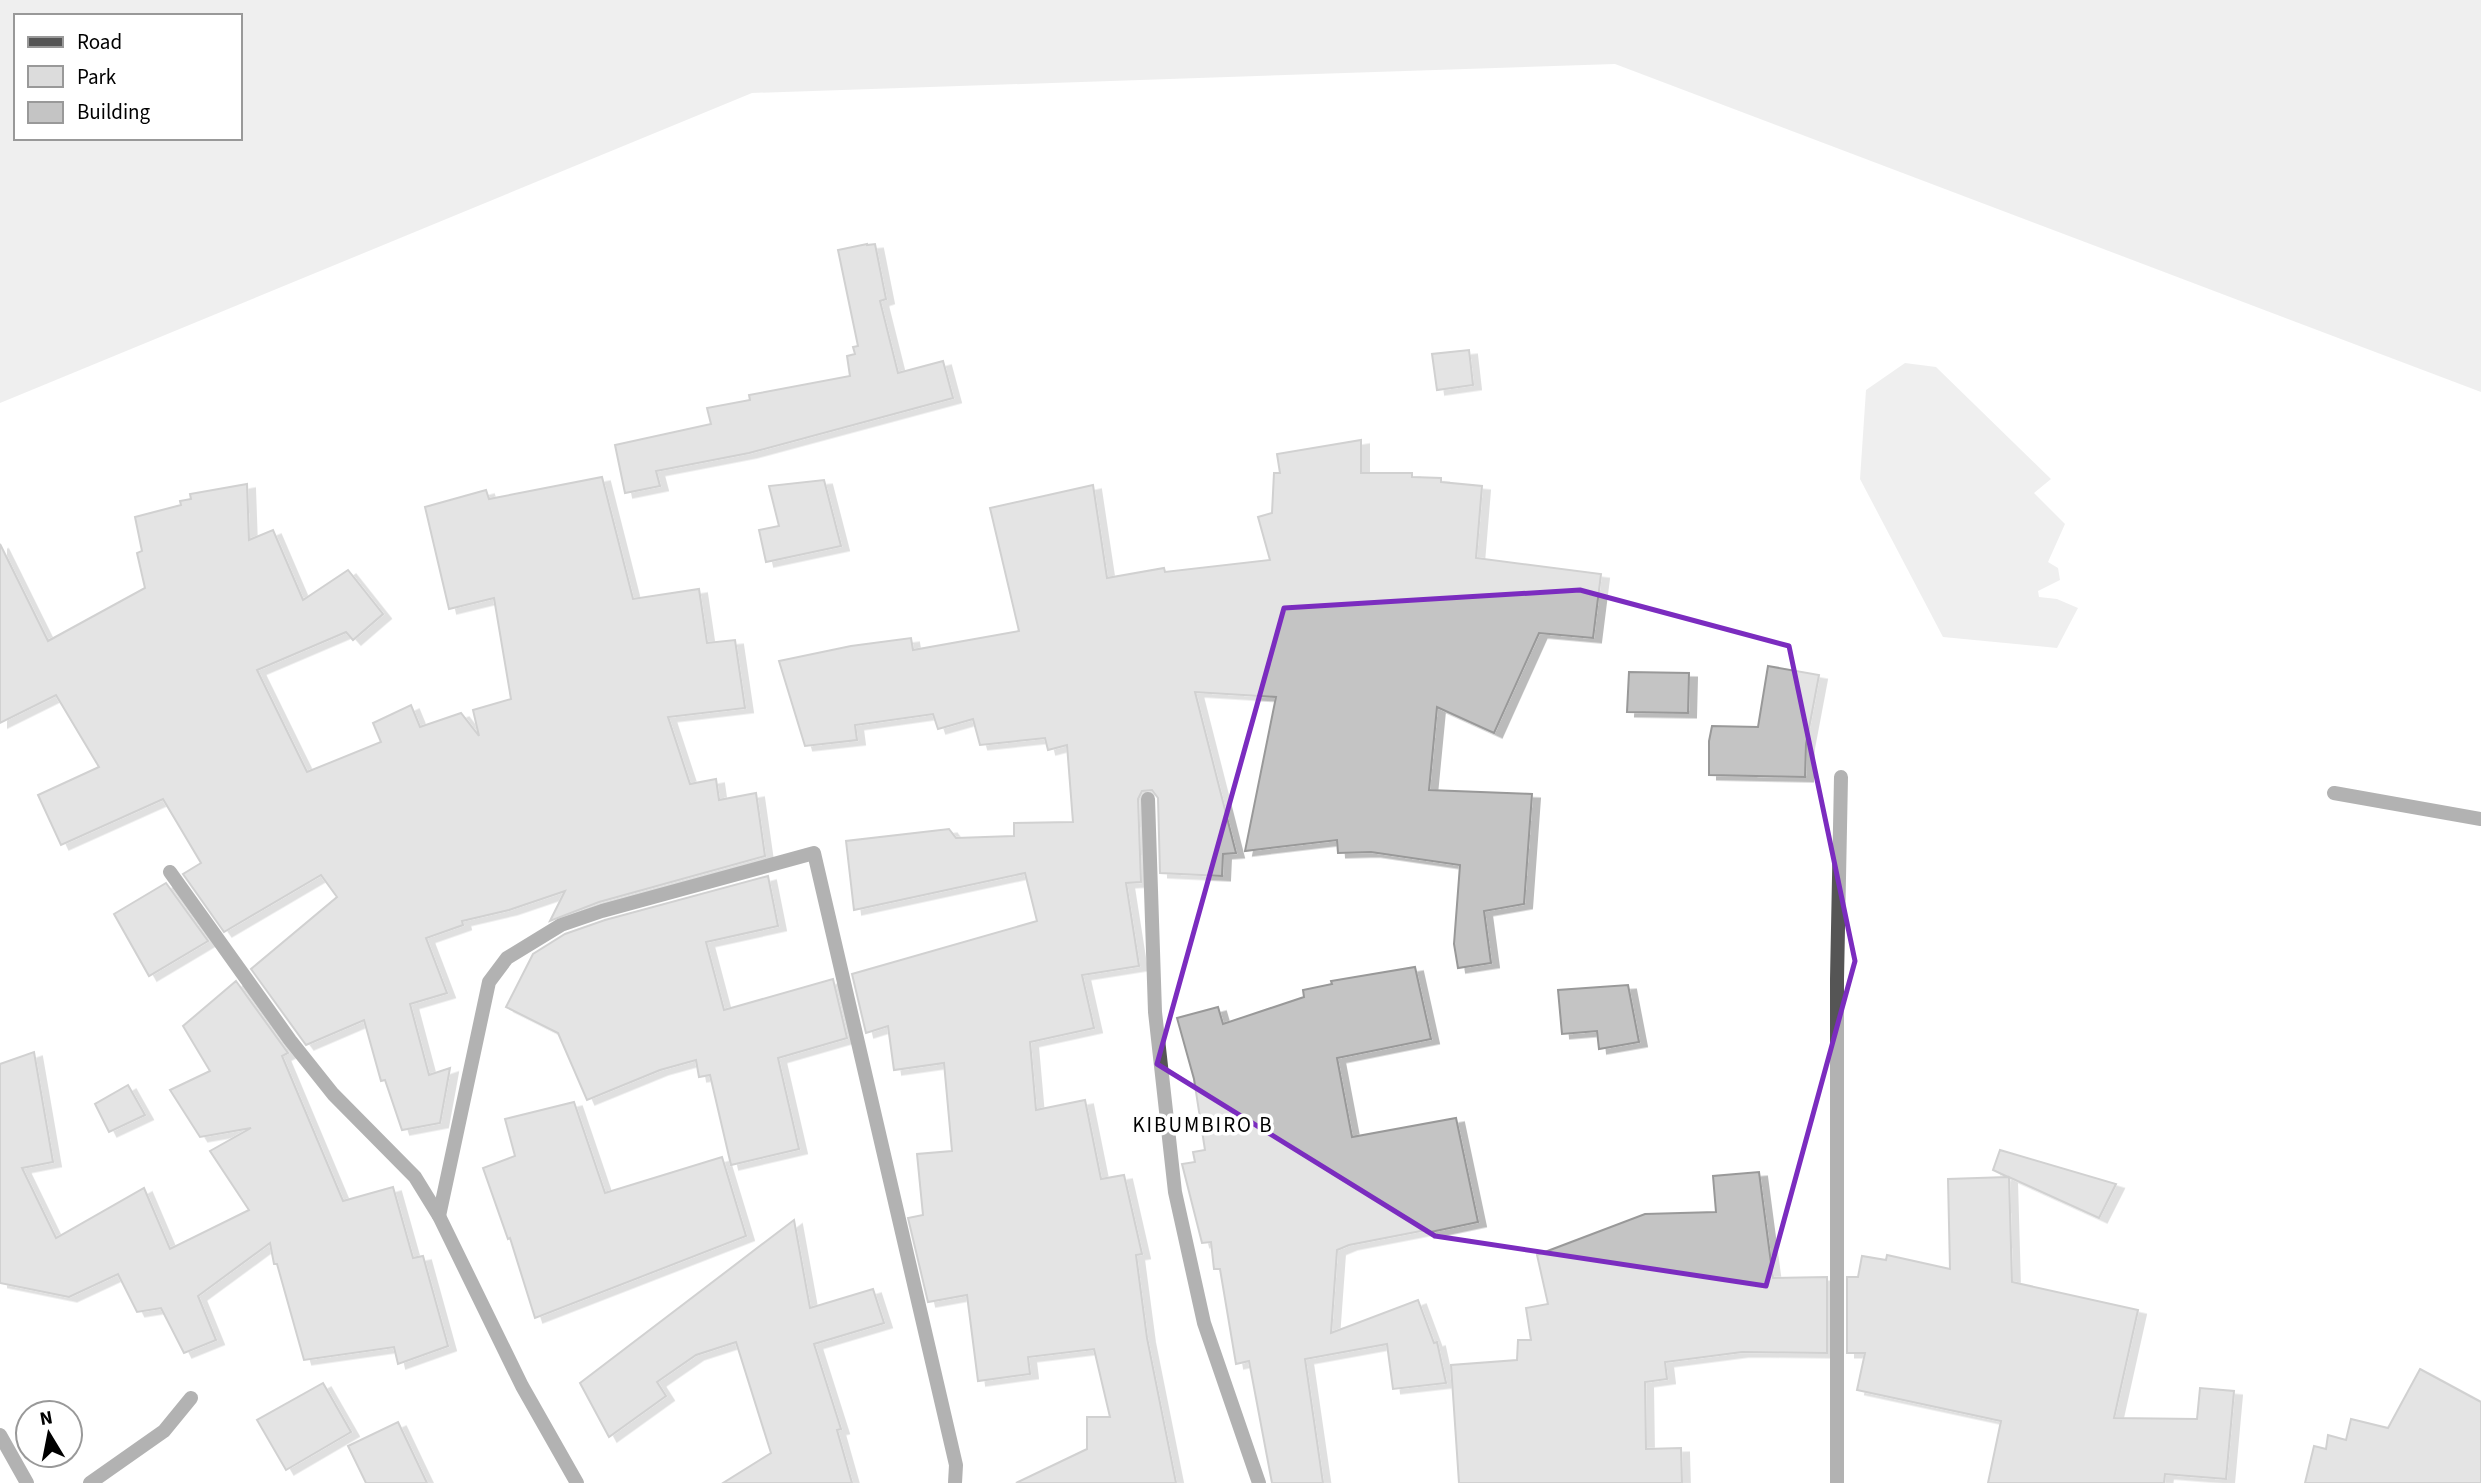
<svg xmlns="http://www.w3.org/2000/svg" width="2481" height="1483" font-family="'Source Sans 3',sans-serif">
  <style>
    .green { fill: #dcdcdc; fill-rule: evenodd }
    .building { fill: #c4c4c4; stroke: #999; stroke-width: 2; filter: url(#shadow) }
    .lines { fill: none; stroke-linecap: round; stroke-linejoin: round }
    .street { stroke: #555; stroke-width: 14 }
    .marked { fill: none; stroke: #7b2cbf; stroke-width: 5; stroke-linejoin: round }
    .labels { text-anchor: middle; stroke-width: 7; stroke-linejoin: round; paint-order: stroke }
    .quarter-label { font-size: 21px; letter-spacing: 2px; fill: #000; stroke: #fff }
  </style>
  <defs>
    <filter id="shadow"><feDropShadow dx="8" dy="4.5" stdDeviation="0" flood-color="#0004"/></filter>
  </defs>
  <rect width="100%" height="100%" fill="#fff"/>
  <g class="green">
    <path d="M0 0H2481V392L1615 64 752 93 0 403ZM16 16H240V138H16Z"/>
    <path d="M1905 363 1936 367 2051 479 2034 493 2065 524 2048 562 2058 568 2060 580 2038 591 2039 597 2057 599 2078 608 2057 648 1943 637 1860 479 1866 390Z"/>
  </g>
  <g class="building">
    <path d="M867 244V245L875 244 886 299 880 301 898 373 943 361 953 398 749 453 656 471 660 486 625 493 615 445 711 424 707 408 750 400 749 395 850 376 847 356 855 354 853 347 858 346 838 250Z"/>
    <path d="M1469 350 1473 385 1437 390 1432 354Z"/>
    <path d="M1361 440V473H1412V477L1441 478V482L1482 486 1476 558 1601 574 1593 638 1539 633 1494 733 1437 707 1429 790 1532 794 1524 904 1484 911 1491 963 1458 968 1454 944 1460 865 1371 852 1338 853 1337 840 1245 851 1276 697 1195 692 1236 853 1223 854 1222 876 1160 873 1158 798 1152 790 1142 791 1138 799 1141 882 1126 883 1139 966 1082 975 1094 1028 1030 1042 1036 1110 1085 1100 1101 1179 1124 1175 1142 1254 1136 1255 1147 1338 1176 1483H1016L1087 1449V1417H1110L1094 1349 1028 1357 1030 1374 978 1381 967 1295 928 1302 908 1218 923 1215 917 1154 952 1151 944 1063 894 1070 888 1026 866 1033 852 974 1037 921 1025 873 854 910 846 841 949 829 956 838 1014 836V823L1073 822 1067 745 1048 750 1045 738 980 745 973 719 938 729 933 714 855 725 857 740 805 746 779 661 851 646 911 638 913 650 1019 631 990 508 1093 485 1107 578 1164 568 1165 572 1270 560 1258 517 1272 513 1274 473H1280L1277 454Z"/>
    <path d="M602 477 633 599 699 589 707 643 735 640 745 708 668 717 690 784 716 779 719 800 756 793 765 856 599 902 550 921 565 891 509 910 462 921 463 925 426 938 447 993 410 1004 429 1075 450 1068 440 1123 402 1130 385 1080 381 1081 364 1020 306 1045 251 969 337 897 321 875 224 932 183 874 201 863 163 799 61 845 38 795 99 767 56 695 0 723V544L48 641 145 588 137 553 142 551 135 517 181 505 180 501 191 499 190 494 247 484 249 540 273 530 303 600 348 570 383 614 353 640 346 632 257 670 307 772 381 742 373 723 411 705 420 727 461 713 479 736 473 710 511 699 494 598 449 609 425 507 486 490 489 499Z"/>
    <path d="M824 480 841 546 766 562 759 530 779 526 769 486Z"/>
    <path d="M1768 666 1819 675 1806 744 1805 777 1709 775V741L1712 726 1758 727Z"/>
    <path d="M1629 672 1689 673 1688 713 1627 712Z"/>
    <path d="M768 876 778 926 706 942 724 1010 833 979 847 1038 778 1058 799 1149 731 1165 710 1075 699 1077 696 1060 660 1070 587 1100 558 1033 506 1007 533 954 565 934 605 920Z"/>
    <path d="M166 883 208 941 149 976 114 914Z"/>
    <path d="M1415 967 1431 1039 1337 1058 1352 1137 1456 1118 1478 1222 1426 1233V1230L1349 1245 1337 1250 1331 1333 1418 1300 1434 1343 1437 1342 1446 1383 1393 1389 1387 1344 1305 1359 1323 1483H1272L1249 1361 1236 1364 1220 1269H1214L1211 1242 1202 1243 1182 1164 1195 1162 1193 1152 1205 1150 1194 1079 1177 1018 1218 1007 1223 1024 1304 997 1303 990 1332 984 1331 981Z"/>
    <path d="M236 981 288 1053 282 1056 343 1201 393 1187 413 1258 423 1256 448 1346 398 1364 394 1347 304 1360 277 1264H274L270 1243 198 1296 216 1340 184 1353 161 1308 137 1312 118 1274 69 1297 0 1283V1064L34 1052 53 1162 22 1168 56 1238 144 1188 170 1249 249 1210 210 1151 251 1128 200 1137 170 1090 210 1071 183 1026Z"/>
    <path d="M1628 985 1639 1042 1599 1049 1597 1031 1562 1034 1558 990Z"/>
    <path d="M128 1085 145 1115 109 1132 95 1104Z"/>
    <path d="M574 1102 605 1193 722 1157 746 1236 535 1318 510 1238 508 1239 483 1168 515 1156 505 1119Z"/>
    <path d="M2000 1150 2116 1184 2099 1218 2009 1177 2012 1282 2138 1310 2114 1418 2197 1419 2200 1388 2234 1391 2226 1479 2165 1474 2164 1483H1988L2001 1421 1857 1390 1865 1353H1847V1277H1858L1862 1256 1886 1260 1887 1255 1950 1269 1948 1179 2008 1177 1993 1170Z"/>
    <path d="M1759 1172 1773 1278 1827 1277V1353L1742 1352 1665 1362 1667 1379 1645 1382 1646 1449 1681 1448 1682 1483H1459L1451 1365 1517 1360 1518 1340H1531L1526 1308 1548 1304 1537 1255 1645 1214 1716 1212 1713 1176Z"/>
    <path d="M794 1220 810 1308 873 1289 884 1323 814 1344 841 1429 837 1430 852 1483H723L771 1453 736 1342 696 1355 657 1382 666 1396 609 1437 580 1383Z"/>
    <path d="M2420 1369 2481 1402V1483H2305L2314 1446 2326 1449 2328 1435 2346 1440 2351 1419 2388 1428Z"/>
    <path d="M323 1383 351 1432 286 1470 257 1420Z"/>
    <path d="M398 1422 427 1483H366L348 1446Z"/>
  </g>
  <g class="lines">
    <g class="street">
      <path d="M2334 793 2481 819"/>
      <path d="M1148 799 1155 1012 1175 1192 1204 1323 1259 1483"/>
      <path d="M170 872 290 1040 333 1094 415 1177 439 1216 522 1386 577 1483"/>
      <path d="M439 1216 489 982 507 958 561 925 602 911 814 853 956 1465 955 1483"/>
      <path d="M0 1435 27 1483"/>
      <path d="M90 1483 164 1431 191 1398"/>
      <path d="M1837 1483V979L1841 777"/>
    </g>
  </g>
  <path d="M0 0H2481V1483H0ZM1580 590 1789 646 1855 961 1766 1286 1435 1236 1157 1064 1284 608Z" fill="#fff" fill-opacity=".55" fill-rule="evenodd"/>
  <path class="marked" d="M1580 590 1789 646 1855 961 1766 1286 1435 1236 1157 1064 1284 608Z"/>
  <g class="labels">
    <g class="quarter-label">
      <text x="1203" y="1132">KIBUMBIRO B</text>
    </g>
  </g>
  <rect x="14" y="14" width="228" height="126" fill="#ffffff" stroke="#999999" stroke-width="2"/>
  <rect x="28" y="37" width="35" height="10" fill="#555555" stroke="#999999" stroke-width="2"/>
  <text x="77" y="49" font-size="21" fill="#000000">Road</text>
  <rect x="28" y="66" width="35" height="21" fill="#dcdcdc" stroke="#999999" stroke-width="2"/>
  <text x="77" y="84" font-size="21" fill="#000000">Park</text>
  <rect x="28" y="102" width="35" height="21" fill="#c4c4c4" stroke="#999999" stroke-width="2"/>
  <text x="77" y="119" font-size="21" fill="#000000">Building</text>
  <g transform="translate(49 1434) rotate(350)"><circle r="33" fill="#ffffff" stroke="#999999" stroke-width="2"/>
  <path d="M0-5L12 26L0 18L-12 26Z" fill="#000000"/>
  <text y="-10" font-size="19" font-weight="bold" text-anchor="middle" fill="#000000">N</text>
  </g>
</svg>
